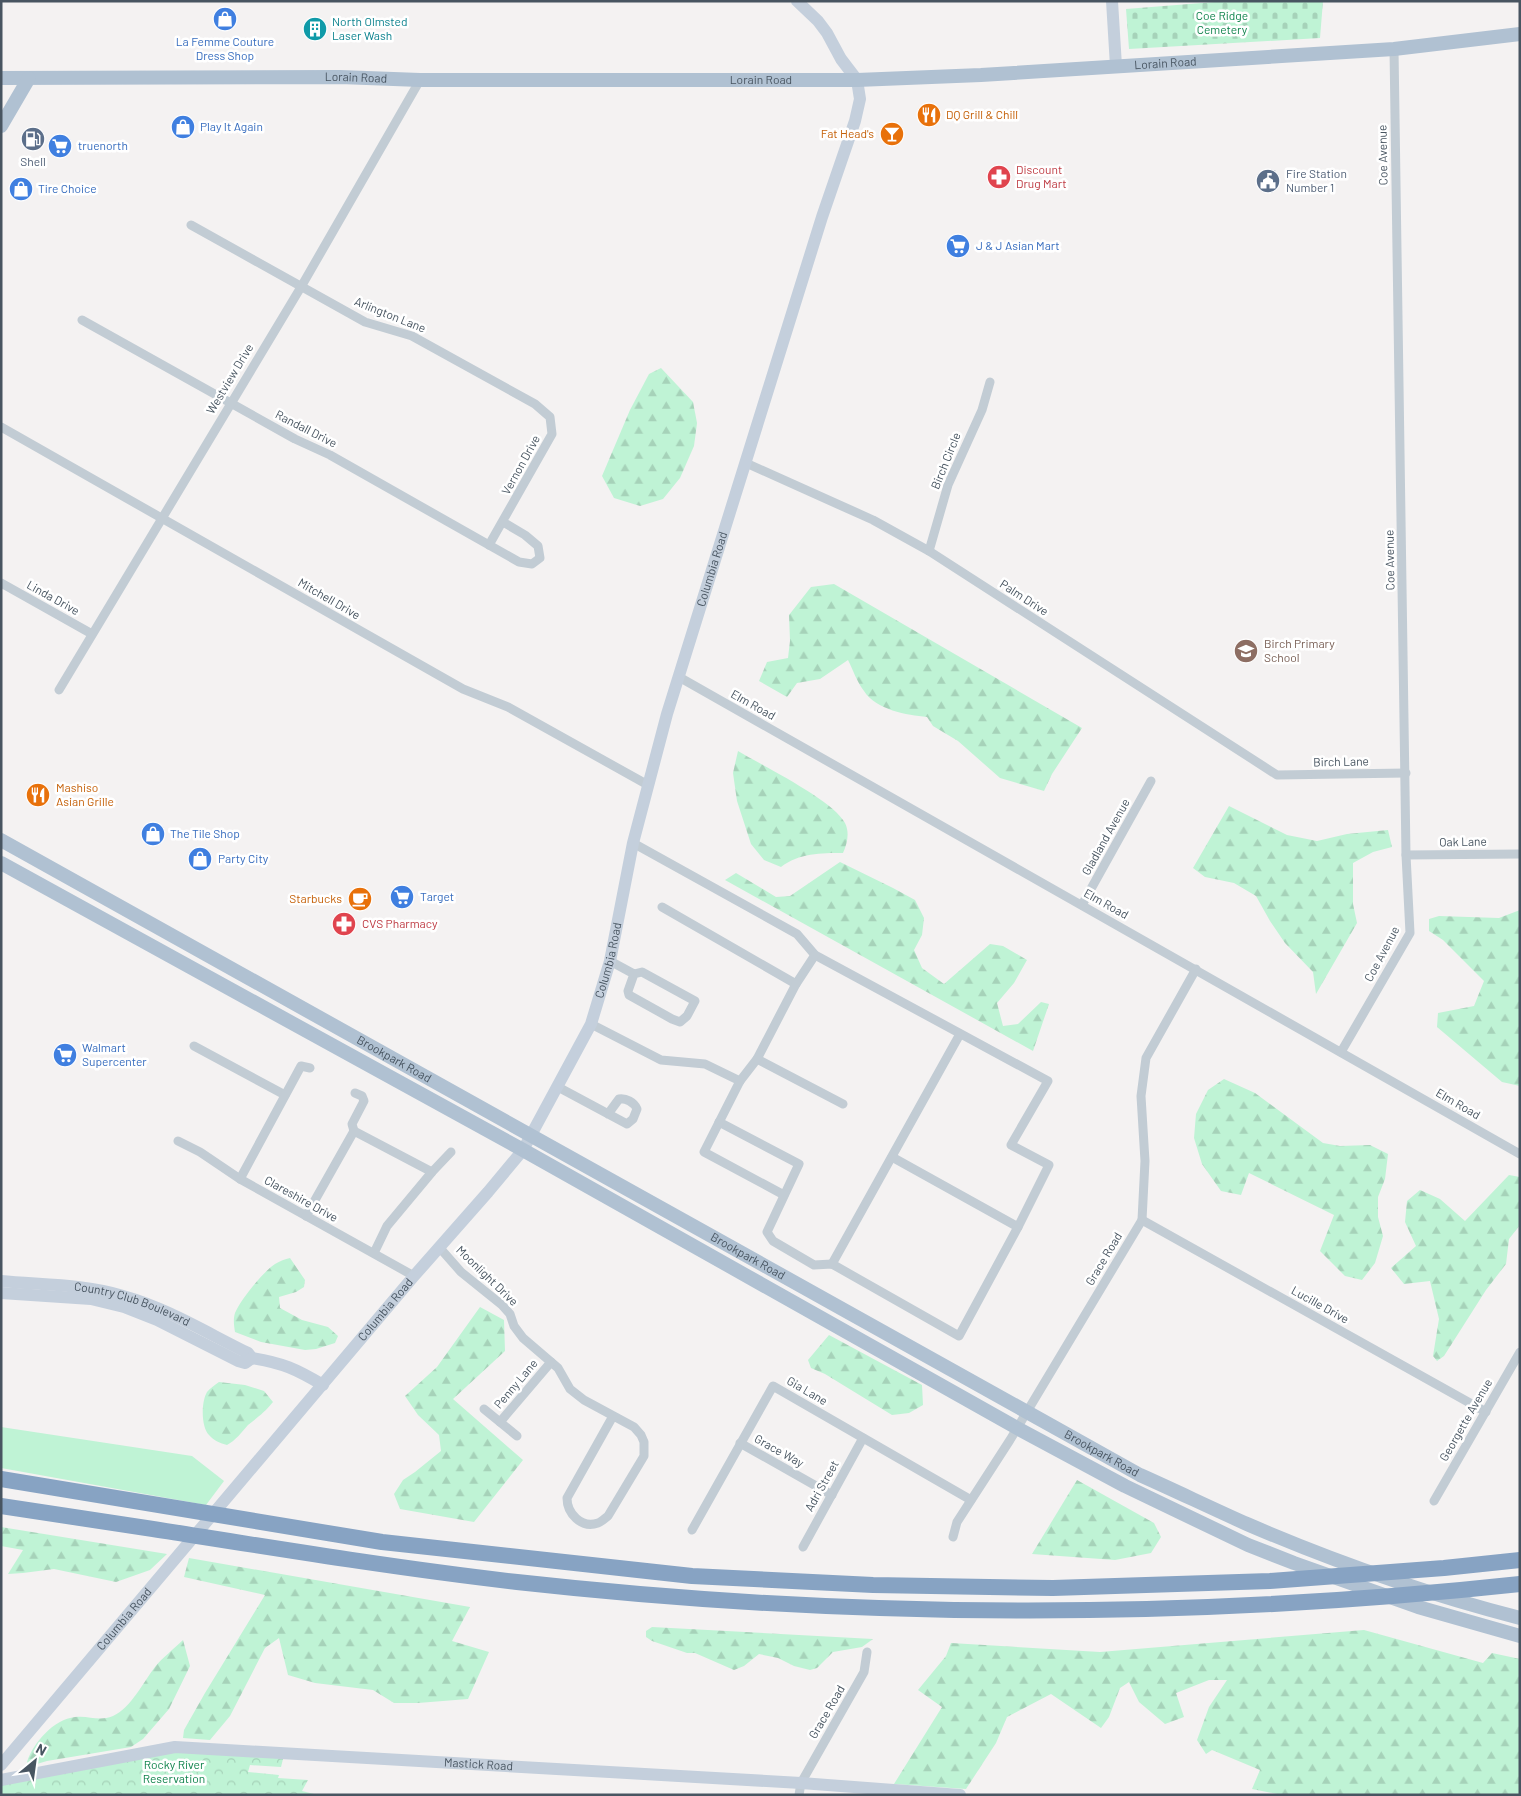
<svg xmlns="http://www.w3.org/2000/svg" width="1521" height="1796" font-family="Barlow,sans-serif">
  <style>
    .grass { fill: #bff3d5 }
    .forest { fill: url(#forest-firs) }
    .cemetery { fill: url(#cemetery-stones) }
    .park { fill: url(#park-crowns) }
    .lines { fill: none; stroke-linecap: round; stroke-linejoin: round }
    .street { stroke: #c2ccd4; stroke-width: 9 }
    .secondary { stroke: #c4cfdc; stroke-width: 12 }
    .primary { stroke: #b0c1d2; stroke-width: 14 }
    .highway { stroke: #87a3c3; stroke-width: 16 }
    .labels { text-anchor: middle; stroke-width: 5; stroke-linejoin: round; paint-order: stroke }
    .park-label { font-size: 12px; fill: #11844d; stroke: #fff }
    .culture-label { font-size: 12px; fill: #0d838f; stroke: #fff; text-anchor: start }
    .shop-label { font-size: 12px; fill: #366cbe; stroke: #fff; text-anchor: start }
    .street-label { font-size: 12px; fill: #485561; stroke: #fff }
    .food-label { font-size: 12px; fill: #c56008; stroke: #fff; text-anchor: start }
    .service-label { font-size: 12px; fill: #4e5e75; stroke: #fff }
    .health-label { font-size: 12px; fill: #be3a42; stroke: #fff; text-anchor: start }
    .education-label { font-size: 12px; fill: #785e54; stroke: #fff; text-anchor: start }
  </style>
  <defs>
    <pattern id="forest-firs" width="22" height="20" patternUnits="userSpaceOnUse" patternTransform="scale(1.25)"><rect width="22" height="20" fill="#bff3d5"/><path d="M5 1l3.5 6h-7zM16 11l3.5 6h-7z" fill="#a6d2b9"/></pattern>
    <pattern id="cemetery-stones" width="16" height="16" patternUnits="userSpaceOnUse" patternTransform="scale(1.25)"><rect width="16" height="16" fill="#bff3d5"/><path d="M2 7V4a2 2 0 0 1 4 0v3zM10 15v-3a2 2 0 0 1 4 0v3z" fill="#a6d2b9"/></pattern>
    <pattern id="park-crowns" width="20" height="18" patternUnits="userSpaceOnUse" patternTransform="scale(1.25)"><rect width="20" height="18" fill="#bff3d5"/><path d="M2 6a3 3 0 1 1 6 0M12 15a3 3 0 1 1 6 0" fill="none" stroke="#a6d2b9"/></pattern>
  </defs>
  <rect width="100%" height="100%" fill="#f4f2f2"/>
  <path class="grass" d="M1 1427 192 1456 224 1481 206 1505 1 1468Z"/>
  <g class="forest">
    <path d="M661 368 693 402 697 423 694 446 680 478 663 499 640 506 614 498 602 476 630 410 649 374Z"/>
    <path d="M834 584 1082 728 1052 774 1044 791 1000 778 958 741 933 726 927 717C907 715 876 710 864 691 857 682 853 670 848 660L820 679 797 683 787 697 759 681 767 662 788 658 790 641 789 615 811 587Z"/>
    <path d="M738 751C763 766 833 800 845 823 850 833 847 844 843 853 821 853 799 853 781 867L764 860 751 844 737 801 733 773Z"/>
    <path d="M1229 806 1287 835 1317 841 1347 834 1388 830 1392 847 1373 852 1353 863V904L1357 923 1316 994 1313 972 1285 943 1270 921 1256 896 1234 883 1205 877 1193 868Z"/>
    <path d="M840 862 893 888 915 900 924 918 922 935 914 950 922 968 944 984 990 944 1003 946 1027 960 1014 983 997 1003 1003 1026 1018 1024 1041 1002 1049 1004 1033 1051 725 880 736 873 776 897 790 896Z"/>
    <path d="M1520 910V1086L1502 1082 1437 1027 1438 1013 1474 1006 1484 981 1443 940 1429 931V919L1439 916 1499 918Z"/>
    <path d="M1224 1079 1255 1093 1323 1143 1340 1146 1370 1145 1388 1154 1385 1179 1378 1197V1217L1383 1236 1375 1263 1362 1280 1345 1276 1320 1251 1334 1215 1249 1173 1241 1195 1221 1191 1202 1164 1194 1138 1196 1114 1208 1090Z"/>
    <path d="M1509 1175 1520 1177V1225L1509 1239 1506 1264 1486 1290 1444 1356 1437 1361 1433 1356 1439 1319 1430 1281 1404 1284 1391 1268 1416 1246 1405 1222 1407 1201 1420 1190 1440 1199 1465 1221Z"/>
    <path d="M290 1258 305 1280 304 1287 296 1292 279 1297 280 1308 302 1320 328 1327 338 1336 335 1343 316 1349 305 1350 261 1342 235 1332C234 1326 233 1319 235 1313 240 1300 264 1271 275 1264 280 1261 285 1259 290 1258Z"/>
    <path d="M480 1307 504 1320 505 1351 453 1399 523 1460 474 1522 400 1509 394 1494 403 1480 415 1472 441 1451 439 1435 418 1415 405 1396 437 1367Z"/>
    <path d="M829 1335 922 1385 923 1405 909 1413 892 1415 825 1374 811 1368 808 1360Z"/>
    <path d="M219 1382 245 1385 264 1391 273 1402C264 1413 258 1417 248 1425 241 1433 236 1440 227 1445 220 1443 214 1441 209 1435 201 1427 201 1402 207 1392 210 1388 215 1385 219 1382Z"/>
    <path d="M1077 1480 1154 1523 1161 1537 1151 1553 1115 1560 1032 1554Z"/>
    <path d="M1 1527 167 1554 150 1570 116 1582 54 1569 23 1573 8 1574 23 1550 1 1546Z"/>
    <path d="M189 1558 470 1607 452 1641 489 1652 468 1699 418 1703H394L373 1690 315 1683 288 1675 279 1638 265 1648 230 1716 210 1740 183 1738 184 1730 205 1693 265 1595 184 1577Z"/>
    <path d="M652 1627 873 1639 862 1647 833 1652 817 1668 810 1670 794 1666 778 1658 759 1654 744 1666 734 1670 695 1653H687L652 1641 646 1637V1631Z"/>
    <path d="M1364 1630 1483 1663 1492 1653 1520 1659V1795H1282L1252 1789 1260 1770 1212 1750 1206 1754 1197 1740 1209 1707 1227 1680H1209L1176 1693 1184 1717 1165 1724 1139 1702 1129 1682 1120 1688 1109 1717 1101 1728 1051 1694 1007 1717 996 1743 966 1789 894 1784 942 1707 918 1690 946 1656 951 1643 1100 1652Z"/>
    <path d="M183 1640 190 1666 169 1709 143 1739 131 1747 47 1761 30 1766 27 1762C33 1743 54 1719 75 1717 89 1715 98 1722 113 1716 131 1708 144 1681 155 1667 163 1657 174 1649 183 1640Z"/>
  </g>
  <path class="cemetery" d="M1227 1H1323L1320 38 1129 49 1126 9Z"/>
  <path class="park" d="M174 1749 284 1755 281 1767 250 1765 248 1772 279 1775 278 1778 308 1780 302 1791 318 1795H1V1782Z"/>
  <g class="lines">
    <g class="street">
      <path d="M191 225 365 322 412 336 535 404 550 417 552 434 489 545"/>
      <path d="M82 320 295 439 330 455 519 562 532 564 540 558 538 546 525 535 503 522"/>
      <path d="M1 427 463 689 508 707 648 785"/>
      <path d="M746 463 873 520 929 551 1277 775 1406 773"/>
      <path d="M929 551 948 485 982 410 990 382"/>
      <path d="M1 583 92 634"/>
      <path d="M679 677 1520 1154"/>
      <path d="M59 690 301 287 420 80"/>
      <path d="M633 843 797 934 815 955 1048 1081 1011 1145 1049 1165 1018 1227 959 1336 832 1264 814 1265 773 1241 767 1232 799 1164 719 1122"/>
      <path d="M1406 855 1520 854"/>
      <path d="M1082 905 1151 781"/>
      <path d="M662 907 796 984"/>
      <path d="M610 961 634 974 642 972 695 1001 687 1016 680 1022 672 1019 629 995 628 991 634 974"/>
      <path d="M591 1024 661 1060 705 1064 740 1081"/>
      <path d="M194 1046 285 1095"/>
      <path d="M1341 1052 1410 933 1406 855 1394 49"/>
      <path d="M757 1059 843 1104"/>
      <path d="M558 1087 627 1124 633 1119 637 1109C634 1102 626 1098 619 1099L608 1114"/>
      <path d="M354 1131 352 1124 364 1101 362 1096 355 1093"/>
      <path d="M178 1141 200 1152 240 1179 414 1276"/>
      <path d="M892 1157 1018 1227"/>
      <path d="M240 1179 301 1066 310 1068"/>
      <path d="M784 1195 704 1152 740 1081 757 1059 796 984 815 955"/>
      <path d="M306 1216 354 1131 432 1172"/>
      <path d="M1142 1220 1486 1412"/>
      <path d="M439 1247 461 1272 502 1305 510 1314 514 1326 523 1338 558 1368 570 1389 584 1400 634 1427 641 1435 644 1442V1456L608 1516C605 1518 601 1522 598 1523 581 1529 567 1513 567 1498L613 1416"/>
      <path d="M374 1253 387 1226 432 1172 451 1152"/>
      <path d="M832 1264 960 1034"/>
      <path d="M484 1409 517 1436"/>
      <path d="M500 1422 551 1362"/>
      <path d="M740 1443 832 1495"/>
      <path d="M1434 1501 1520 1352"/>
      <path d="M692 1530 773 1386 971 1500"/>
      <path d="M953 1537 957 1522 1010 1440 1142 1220 1145 1161 1141 1096 1146 1058 1196 969"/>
      <path d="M803 1547 863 1438"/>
      <path d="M799 1795 801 1783 864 1672 867 1652"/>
    </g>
    <g class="secondary">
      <path d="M1112 1 1116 66"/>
      <path id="s1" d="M1 1281C41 1285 84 1284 123 1296 167 1308 207 1333 248 1353L252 1358C283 1363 296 1369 323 1385"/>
      <path d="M1 1293 91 1299 124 1307 157 1320 238 1361 245 1363 252 1358"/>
      <path id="s2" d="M1 1765 414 1276 488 1192 523 1150 591 1024 610 961 633 843 667 714 822 217 855 121 860 99 857 80 841 59 827 33 818 21 797 1"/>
      <path id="s3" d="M1 1780 175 1747 801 1783 960 1795"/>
    </g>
    <g class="primary">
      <path id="s4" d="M1 78 340 77 420 80H857L981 75 1394 49 1520 34"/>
      <path d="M1 126 29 78"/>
      <path id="s5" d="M1 840 1140 1475C1176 1491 1211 1508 1247 1524 1335 1562 1427 1594 1520 1618"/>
      <path d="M1 863 523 1150 1017 1428 1125 1486 1248 1545 1294 1563 1418 1607 1520 1636"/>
    </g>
    <g class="highway">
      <path d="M1 1479 382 1542 692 1576 873 1585 1053 1588 1270 1581 1444 1568 1520 1560"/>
      <path d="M1 1506C52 1514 102 1521 153 1529 274 1548 395 1568 517 1582 849 1619 1187 1620 1520 1584"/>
    </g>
  </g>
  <defs>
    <g id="shop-disc" transform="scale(1.25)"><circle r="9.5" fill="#3f7fe0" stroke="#fff"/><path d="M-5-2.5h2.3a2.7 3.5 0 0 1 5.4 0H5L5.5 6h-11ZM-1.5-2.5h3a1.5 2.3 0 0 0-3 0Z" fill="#fff"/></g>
    <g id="building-disc" transform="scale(1.25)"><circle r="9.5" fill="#0f9aa8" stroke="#fff"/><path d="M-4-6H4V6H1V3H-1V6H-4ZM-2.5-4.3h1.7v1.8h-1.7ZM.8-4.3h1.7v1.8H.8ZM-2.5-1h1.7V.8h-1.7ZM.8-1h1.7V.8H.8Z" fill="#fff"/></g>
    <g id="restaurant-disc" transform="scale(1.25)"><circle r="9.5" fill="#e8710a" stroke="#fff"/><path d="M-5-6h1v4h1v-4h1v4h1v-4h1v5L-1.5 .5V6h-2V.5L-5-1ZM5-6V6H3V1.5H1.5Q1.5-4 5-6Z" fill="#fff"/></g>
    <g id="bar-disc" transform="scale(1.25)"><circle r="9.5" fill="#e8710a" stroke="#fff"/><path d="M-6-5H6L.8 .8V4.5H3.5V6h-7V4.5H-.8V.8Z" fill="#fff"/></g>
    <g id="fuel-disc" transform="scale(1.25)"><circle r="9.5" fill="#5c6f8a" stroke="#fff"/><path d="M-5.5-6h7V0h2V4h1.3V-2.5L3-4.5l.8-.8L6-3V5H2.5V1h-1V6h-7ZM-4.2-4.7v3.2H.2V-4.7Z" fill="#fff"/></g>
    <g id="supermarket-disc" transform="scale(1.25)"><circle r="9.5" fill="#3f7fe0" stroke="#fff"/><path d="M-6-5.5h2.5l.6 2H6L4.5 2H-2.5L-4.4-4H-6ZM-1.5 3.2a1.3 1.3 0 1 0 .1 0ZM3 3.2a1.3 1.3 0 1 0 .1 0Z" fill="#fff"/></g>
    <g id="pharmacy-disc" transform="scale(1.25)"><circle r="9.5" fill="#e0444e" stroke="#fff"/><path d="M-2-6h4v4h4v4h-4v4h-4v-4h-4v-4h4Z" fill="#fff"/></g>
    <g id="civic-disc" transform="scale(1.25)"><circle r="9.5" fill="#5c6f8a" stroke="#fff"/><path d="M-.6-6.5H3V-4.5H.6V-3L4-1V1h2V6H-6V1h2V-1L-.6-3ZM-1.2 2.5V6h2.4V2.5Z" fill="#fff"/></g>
    <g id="school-disc" transform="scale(1.25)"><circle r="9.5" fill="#8d6e63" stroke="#fff"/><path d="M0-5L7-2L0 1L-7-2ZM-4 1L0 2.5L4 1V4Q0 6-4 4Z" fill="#fff"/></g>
    <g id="cafe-disc" transform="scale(1.25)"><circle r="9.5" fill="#e8710a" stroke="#fff"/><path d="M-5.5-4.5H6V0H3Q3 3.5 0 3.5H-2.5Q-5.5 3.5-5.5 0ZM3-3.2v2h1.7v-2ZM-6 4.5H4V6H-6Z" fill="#fff"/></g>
  </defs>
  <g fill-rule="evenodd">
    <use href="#shop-disc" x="225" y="19"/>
    <use href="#building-disc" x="315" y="29"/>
    <use href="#restaurant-disc" x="929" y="115"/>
    <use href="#shop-disc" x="183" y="127"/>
    <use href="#bar-disc" x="892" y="134"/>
    <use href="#fuel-disc" x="33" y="139"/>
    <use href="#supermarket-disc" x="60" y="146"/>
    <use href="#pharmacy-disc" x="999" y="177"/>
    <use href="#civic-disc" x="1268" y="181"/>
    <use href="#shop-disc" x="21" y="189"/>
    <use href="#supermarket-disc" x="958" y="246"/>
    <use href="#school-disc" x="1246" y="651"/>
    <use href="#restaurant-disc" x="38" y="795"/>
    <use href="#shop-disc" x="153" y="834"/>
    <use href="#shop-disc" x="200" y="859"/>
    <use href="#supermarket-disc" x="402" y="897"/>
    <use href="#cafe-disc" x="360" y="899"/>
    <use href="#pharmacy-disc" x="344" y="924"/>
    <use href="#supermarket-disc" x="65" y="1055"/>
  </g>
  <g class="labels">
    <g class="park-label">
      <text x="1222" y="20">Coe Ridge<tspan x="1222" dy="14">Cemetery</tspan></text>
      <text x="174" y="1769">Rocky River<tspan x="174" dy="14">Reservation</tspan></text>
    </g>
    <g class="culture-label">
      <text x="332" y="26">North Olmsted<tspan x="332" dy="14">Laser Wash</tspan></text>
    </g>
    <g class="shop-label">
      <text x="225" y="46" text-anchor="middle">La Femme Couture<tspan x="225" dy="14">Dress Shop</tspan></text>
      <text x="200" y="131">Play It Again</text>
      <text x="78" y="150">truenorth</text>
      <text x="38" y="193">Tire Choice</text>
      <text x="976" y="250">J &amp; J Asian Mart</text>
      <text x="170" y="838">The Tile Shop</text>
      <text x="218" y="863">Party City</text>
      <text x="420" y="901">Target</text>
      <text x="82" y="1052">Walmart<tspan x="82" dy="14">Supercenter</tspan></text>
    </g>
    <g class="street-label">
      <text dy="4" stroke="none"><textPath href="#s4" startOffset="1165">Lorain Road</textPath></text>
      <text dy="4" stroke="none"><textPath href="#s4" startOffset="355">Lorain Road</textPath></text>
      <text dy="4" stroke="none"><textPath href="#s4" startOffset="760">Lorain Road</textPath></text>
      <text transform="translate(1383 155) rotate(-91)" y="4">Coe Avenue</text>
      <text transform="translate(390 315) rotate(22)" y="4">Arlington Lane</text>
      <text transform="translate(230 379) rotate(-59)" y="4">Westview Drive</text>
      <text transform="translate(306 429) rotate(27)" y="4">Randall Drive</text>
      <text transform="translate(946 461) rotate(-68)" y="4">Birch Circle</text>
      <text transform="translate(521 465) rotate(-61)" y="4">Vernon Drive</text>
      <text transform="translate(1390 560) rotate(-91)" y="4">Coe Avenue</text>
      <text dy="4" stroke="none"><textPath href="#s2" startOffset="1421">Columbia Road</textPath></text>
      <text transform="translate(53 598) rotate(29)" y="4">Linda Drive</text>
      <text transform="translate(1024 598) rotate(33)" y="4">Palm Drive</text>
      <text transform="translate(329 599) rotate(30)" y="4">Mitchell Drive</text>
      <text transform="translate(753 705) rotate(29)" y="4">Elm Road</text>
      <text transform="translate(1341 762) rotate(-1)" y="4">Birch Lane</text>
      <text transform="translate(1106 837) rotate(-61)" y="4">Gladland Avenue</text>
      <text transform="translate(1463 842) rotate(-1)" y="4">Oak Lane</text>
      <text transform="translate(1106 904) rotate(29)" y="4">Elm Road</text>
      <text transform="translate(1382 954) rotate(-62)" y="4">Coe Avenue</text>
      <text dy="4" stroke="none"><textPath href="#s2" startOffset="1016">Columbia Road</textPath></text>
      <text dy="4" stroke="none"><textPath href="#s5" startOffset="450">Brookpark Road</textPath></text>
      <text transform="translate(1458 1104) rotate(30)" y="4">Elm Road</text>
      <text transform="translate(301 1199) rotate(29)" y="4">Clareshire Drive</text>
      <text dy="4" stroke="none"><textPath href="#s5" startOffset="855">Brookpark Road</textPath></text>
      <text transform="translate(1104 1259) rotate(-59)" y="4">Grace Road</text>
      <text transform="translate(487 1276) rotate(44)" y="4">Moonlight Drive</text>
      <text transform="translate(1320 1305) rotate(29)" y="4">Lucille Drive</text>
      <text dy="4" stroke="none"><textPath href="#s1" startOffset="134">Country Club Boulevard</textPath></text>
      <text dy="4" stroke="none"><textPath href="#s2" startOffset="596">Columbia Road</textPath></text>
      <text transform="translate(516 1384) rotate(-50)" y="4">Penny Lane</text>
      <text transform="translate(807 1391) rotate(30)" y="4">Gia Lane</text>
      <text transform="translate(1466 1420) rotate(-60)" y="4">Georgette Avenue</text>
      <text transform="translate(779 1451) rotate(29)" y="4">Grace Way</text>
      <text dy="4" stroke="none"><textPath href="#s5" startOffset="1260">Brookpark Road</textPath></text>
      <text transform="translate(822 1486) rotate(-61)" y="4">Adri Street</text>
      <text dy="4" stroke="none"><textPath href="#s2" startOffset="191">Columbia Road</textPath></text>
      <text transform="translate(827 1712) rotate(-60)" y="4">Grace Road</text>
      <text dy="4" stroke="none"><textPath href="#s3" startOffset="481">Mastick Road</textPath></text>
    </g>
    <g class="food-label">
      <text x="946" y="119">DQ Grill &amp; Chill</text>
      <text x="874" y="138" text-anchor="end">Fat Head's</text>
      <text x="56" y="792">Mashiso<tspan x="56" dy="14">Asian Grille</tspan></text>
      <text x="342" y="903" text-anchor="end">Starbucks</text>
    </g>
    <g class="service-label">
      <text x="33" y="166">Shell</text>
      <text x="1286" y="178" text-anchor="start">Fire Station<tspan x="1286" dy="14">Number 1</tspan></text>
    </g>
    <g class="health-label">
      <text x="1016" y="174">Discount<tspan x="1016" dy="14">Drug Mart</tspan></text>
      <text x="362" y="928">CVS Pharmacy</text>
    </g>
    <g class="education-label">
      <text x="1264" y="648">Birch Primary<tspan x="1264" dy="14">School</tspan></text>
    </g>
  </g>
  <rect width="1521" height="1796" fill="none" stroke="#485561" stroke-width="5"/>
  <g transform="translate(35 1761) rotate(29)" stroke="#ffffff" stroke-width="4" paint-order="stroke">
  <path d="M0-4L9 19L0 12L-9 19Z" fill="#485561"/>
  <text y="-8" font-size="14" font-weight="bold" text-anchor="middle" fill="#485561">N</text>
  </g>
</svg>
